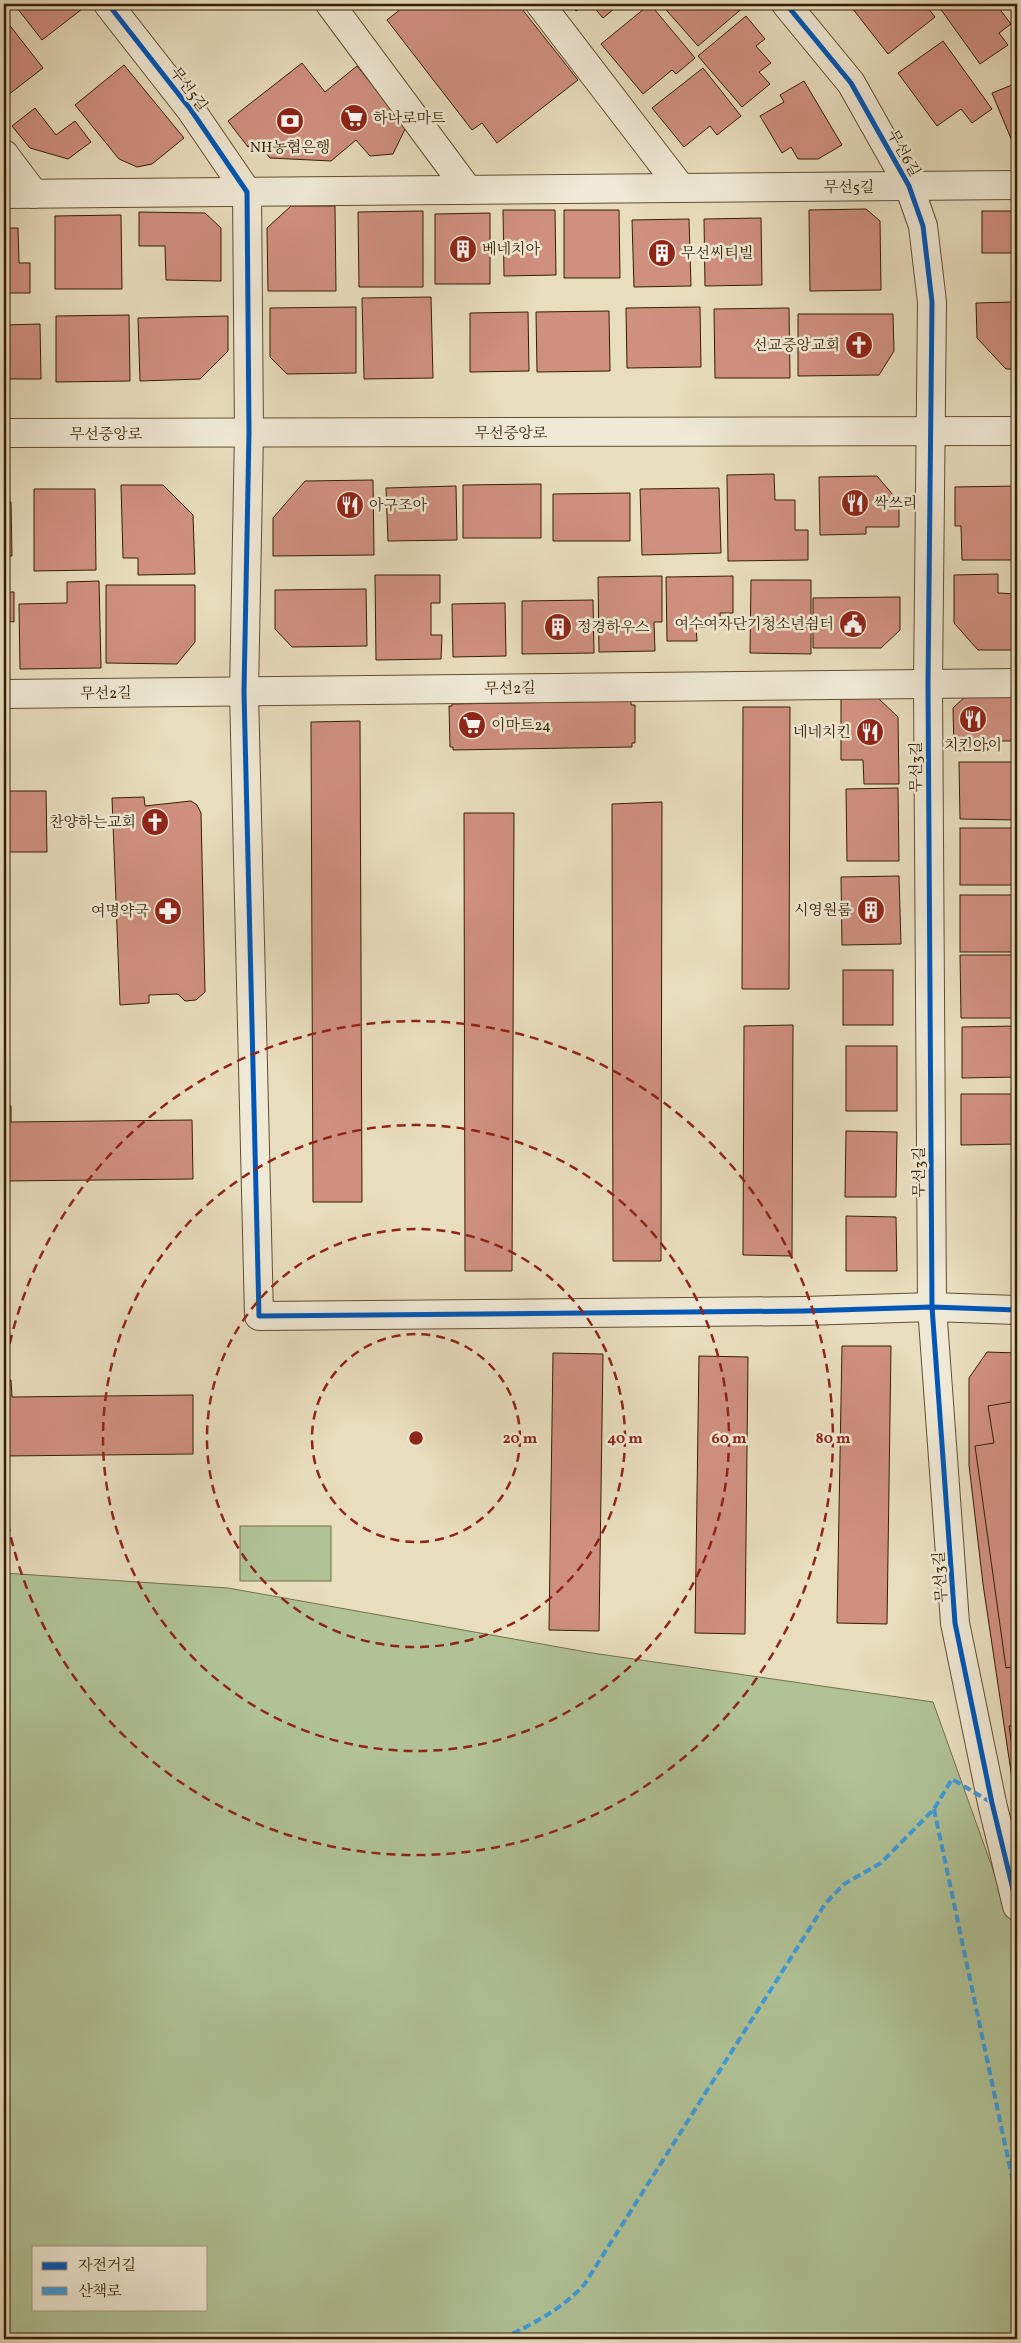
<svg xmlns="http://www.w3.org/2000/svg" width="1021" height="2343" font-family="Vollkorn,'Noto Serif KR',serif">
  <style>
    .green { fill: #b0c296; stroke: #72704b; fill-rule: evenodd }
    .building { fill: #d09080; stroke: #341f00 }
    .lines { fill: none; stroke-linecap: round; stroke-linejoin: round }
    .minor-casing { stroke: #614e30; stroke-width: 30 }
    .minor { stroke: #f0e9d5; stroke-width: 28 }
    .quiet { stroke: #3e9bdc; stroke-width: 4; stroke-dasharray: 8 4; stroke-linecap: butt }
    .cycleway-casing { stroke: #f0e9d5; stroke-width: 8 }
    .cycleway { stroke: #0057b8; stroke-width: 5 }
    .ring { fill: none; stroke: #8f2418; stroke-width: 2.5; stroke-dasharray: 9 6 }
    .labels { text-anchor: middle; stroke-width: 5; stroke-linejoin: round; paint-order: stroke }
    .street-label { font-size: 15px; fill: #341f00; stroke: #f0e9d5 }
    .poi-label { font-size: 15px; fill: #341f00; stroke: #f0e9d5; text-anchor: start }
    .centre { fill: #8f2418; stroke: #f0e9d5; stroke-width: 2.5 }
    .ring-label { font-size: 15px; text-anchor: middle; font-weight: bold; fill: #8f2418; stroke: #f0e9d5; stroke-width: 5; stroke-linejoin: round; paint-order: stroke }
  </style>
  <rect width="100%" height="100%" fill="#e8ddbe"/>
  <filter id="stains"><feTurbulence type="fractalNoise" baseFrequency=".004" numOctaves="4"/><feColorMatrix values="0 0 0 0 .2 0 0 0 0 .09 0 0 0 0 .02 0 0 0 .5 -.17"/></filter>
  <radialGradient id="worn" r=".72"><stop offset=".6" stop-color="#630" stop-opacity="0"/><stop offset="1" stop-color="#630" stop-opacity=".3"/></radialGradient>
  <g class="green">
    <rect x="240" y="1526" width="91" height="55"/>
    <path d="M4 1573 228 1588 592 1653 933 1702 1017 1937V2339H4ZM34 2247H206V2309H34Z"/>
  </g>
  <g class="building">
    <path d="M14 4H84L86 6 42 40Z"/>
    <path d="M407 4H518L578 80 497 143 482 123 472 130 387 20Z"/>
    <path d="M570 4H585L576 11Z"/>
    <path d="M591 4H620L603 18Z"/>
    <path d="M650 4 695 58 676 74 672 70 643 94 601 44Z"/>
    <path d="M661 4H743L745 6 698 46Z"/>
    <path d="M849 4H925L935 17 888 54Z"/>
    <path d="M937 4H1002L998 7 1011 24 999 33 1008 45 980 64Z"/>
    <path d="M746 16 765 39 756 46 771 63 759 72 770 84 742 107 698 56Z"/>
    <path d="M4 18 43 68 4 98Z"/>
    <path d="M943 41 992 109 972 123 961 109 937 126 898 73Z"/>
    <path d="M302 63 325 92 357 66 406 127 393 154 370 156 356 140 331 161 270 158 256 141 248 147 228 121Z"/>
    <path d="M124 65 184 138 152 164 137 167 119 159 75 105Z"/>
    <path d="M703 68 741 116 717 135 710 126 684 147 652 108Z"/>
    <path d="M804 81 842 145 818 159H798L791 147 782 153 760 116 784 102 780 95Z"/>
    <path d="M1017 83V153L992 93Z"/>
    <path d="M35 108 56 135 75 121 91 142 68 159 30 148 12 126Z"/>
    <path d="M291 206H335L336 291H268L267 228Z"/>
    <path d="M866 209 880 221 881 290 810 291 809 210Z"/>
    <path d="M503 210H555L556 275 504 276Z"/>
    <path d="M564 210H619L620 278H564Z"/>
    <path d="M423 211V287H359L358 212Z"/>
    <rect x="982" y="211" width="35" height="42"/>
    <path d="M139 212 205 213 221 228V281L166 280 165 246H139Z"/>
    <path d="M490 213V284H435V214Z"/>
    <path d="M121 215 122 289H55V216Z"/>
    <path d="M761 218 762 285 705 286 704 219Z"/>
    <path d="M689 219 691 286 634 287 632 220Z"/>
    <path d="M4 228H18L19 263H30V293H4Z"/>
    <path d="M431 297 433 378 364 379 362 298Z"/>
    <path d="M1014 302 1015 322H1017V369H1006L977 338 976 303Z"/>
    <path d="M356 307V373L287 374 270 357V308Z"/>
    <path d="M700 307 701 367 627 368 626 308Z"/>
    <path d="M789 308 790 378H715L714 309Z"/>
    <path d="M609 311 610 371 537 372 536 312Z"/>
    <path d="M528 312 529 371 470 372V313Z"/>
    <path d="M798 314H893L894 351 879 375 798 376Z"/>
    <path d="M129 315 130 381 56 382V316Z"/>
    <path d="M228 316V351L200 379 140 381 138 318Z"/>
    <path d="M40 324 41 379H4V325Z"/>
    <path d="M774 474 775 500H795V530H808V560L728 561 727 475Z"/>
    <path d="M877 476 899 502V527H866V534L820 535 819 477Z"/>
    <path d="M373 480 374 555 273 556V518L305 481Z"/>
    <path d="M541 484V538H463V485Z"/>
    <path d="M121 485H163L193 515 195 574 138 575V558H123Z"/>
    <path d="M456 486 457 540 388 541 386 488Z"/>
    <path d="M1017 486V560H962L961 526H955V487Z"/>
    <path d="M719 488 721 553 642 555 640 489Z"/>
    <path d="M34 489H95L96 570 34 571Z"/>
    <path d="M630 493V541H553V494Z"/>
    <path d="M11 502 12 556H4V503Z"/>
    <path d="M998 574V593L1017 594V650H978L954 623V575Z"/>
    <path d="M375 575H440V603H431V635H442L441 659 376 660Z"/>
    <path d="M662 576V622H654L655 651 599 652 598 577Z"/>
    <path d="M733 576V613H720L721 627H696L697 641H667L666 577Z"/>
    <path d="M751 580H811V654L750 653Z"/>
    <path d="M99 581 101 668 20 669 19 604 67 603V582Z"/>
    <path d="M106 585H195V642L177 664 106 663Z"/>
    <path d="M366 589 367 646 292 647 275 629V590Z"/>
    <path d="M4 592H14V622L7 621V662H4Z"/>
    <path d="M900 597V630L881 648H813V598Z"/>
    <path d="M593 600 594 653 522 654V601Z"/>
    <path d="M505 603 506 656 453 657 452 604Z"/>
    <path d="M1017 694V741H988V750L954 751 953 708 967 695Z"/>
    <path d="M878 698 898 717 899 784H864L863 760H841V699Z"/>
    <path d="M631 701V705H635V743H632V747L453 750V747H450L449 706H452V704Z"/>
    <path d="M743 707H790L789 989H742Z"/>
    <path d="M360 721 362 1202H313L311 722Z"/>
    <path d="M959 762H1017V820L960 819Z"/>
    <path d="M898 788 899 861H847L846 789Z"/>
    <path d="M4 791H46L47 852H4Z"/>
    <path d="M144 797 145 806 191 801 197 805 201 813 205 992 196 1000 185 1001 178 994 149 995V1003L120 1005 112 798Z"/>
    <path d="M662 802 661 1261H613L612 804Z"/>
    <path d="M464 813H514L512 1271H465Z"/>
    <rect x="960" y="828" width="57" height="57"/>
    <path d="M899 876 901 944 842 945 841 877Z"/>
    <rect x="960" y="895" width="57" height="57"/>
    <path d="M960 955H1012V1018H961Z"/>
    <rect x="843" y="970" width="50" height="55"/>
    <path d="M793 1025 792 1256 743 1255 744 1026Z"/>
    <path d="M1017 1026V1077L962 1078V1027Z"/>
    <rect x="846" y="1046" width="51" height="65"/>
    <path d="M961 1094H1017V1144L961 1145Z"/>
    <path d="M4 1106H11V1122L192 1120 193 1179 4 1181Z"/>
    <path d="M846 1131 897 1132 896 1197H845Z"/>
    <path d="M846 1216 896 1217 897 1271H846Z"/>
    <path d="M842 1346H891L887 1624 837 1623Z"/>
    <path d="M987 1352 1017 1353V1812L983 1584 969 1465V1378Z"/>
    <path d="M553 1353 603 1354 599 1631 549 1630Z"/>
    <path d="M699 1356 748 1357 745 1634 695 1633Z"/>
    <path d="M4 1380H11L12 1397 193 1395V1454L4 1456Z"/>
    <path d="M1017 1401V1666L1006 1668 975 1446 994 1443 988 1406Z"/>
    <path d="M1017 1724V1758L1014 1759 1009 1726Z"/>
  </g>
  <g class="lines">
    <g class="minor-casing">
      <g id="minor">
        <path d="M108 4 191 110 247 192 249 433 244 692 259 1316 804 1311 932 1307 1017 1310"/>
        <path d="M330 4 468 190"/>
        <path d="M540 4 681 188"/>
        <path d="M786 4 851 83 909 186 923 226 932 302 928 684 932 1307 955 1623 992 1803 1017 1906"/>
        <path d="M4 154 34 194"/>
        <path d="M4 194 1017 185"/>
        <path d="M4 433 1017 431"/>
        <path d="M4 694 1017 683"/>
      </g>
    </g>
    <use href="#minor" class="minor"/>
    <g class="quiet">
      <path d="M934 1809 1017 2201"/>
      <path d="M502 2339C532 2324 561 2310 584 2285L825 1904 844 1884 881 1863 934 1809 952 1779 992 1803"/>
    </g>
    <g class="cycleway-casing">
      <g id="cycleway">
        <path d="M108 4 191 110 247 192 249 433 244 692 259 1316 804 1311 932 1307 1017 1310"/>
        <path d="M786 4 851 83 909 186 923 226 932 302 928 684 932 1307 955 1623 992 1803 1017 1906"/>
      </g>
    </g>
    <use href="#cycleway" class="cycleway"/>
  </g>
  <g class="ring">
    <circle cx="416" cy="1438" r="104"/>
    <circle cx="416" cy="1438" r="209"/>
    <circle cx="416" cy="1438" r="313"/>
    <path d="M4 1373A417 417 0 1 1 4 1503"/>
  </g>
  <defs>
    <g id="supermarket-disc" transform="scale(1.4375)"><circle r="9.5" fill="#8f2418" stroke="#f0e9d5"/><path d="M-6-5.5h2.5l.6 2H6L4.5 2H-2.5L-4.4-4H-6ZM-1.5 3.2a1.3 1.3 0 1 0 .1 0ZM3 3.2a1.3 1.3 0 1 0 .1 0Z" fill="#fff"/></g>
    <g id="bank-disc" transform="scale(1.4375)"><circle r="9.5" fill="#8f2418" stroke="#f0e9d5"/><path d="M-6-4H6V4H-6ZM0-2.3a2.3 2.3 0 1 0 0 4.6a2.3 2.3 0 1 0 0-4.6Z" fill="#fff"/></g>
    <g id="building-disc" transform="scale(1.4375)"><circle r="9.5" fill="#8f2418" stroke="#f0e9d5"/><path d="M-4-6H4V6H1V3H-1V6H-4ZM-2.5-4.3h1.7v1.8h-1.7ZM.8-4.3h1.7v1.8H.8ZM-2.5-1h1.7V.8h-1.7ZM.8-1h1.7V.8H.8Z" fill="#fff"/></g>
    <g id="church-disc" transform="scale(1.4375)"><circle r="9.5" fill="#8f2418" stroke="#f0e9d5"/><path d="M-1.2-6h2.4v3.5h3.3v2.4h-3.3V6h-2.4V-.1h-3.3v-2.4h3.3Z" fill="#fff"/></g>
    <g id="restaurant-disc" transform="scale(1.4375)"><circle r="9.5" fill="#8f2418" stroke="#f0e9d5"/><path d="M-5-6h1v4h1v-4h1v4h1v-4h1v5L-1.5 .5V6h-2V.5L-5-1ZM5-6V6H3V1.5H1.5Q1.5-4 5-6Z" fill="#fff"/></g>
    <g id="civic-disc" transform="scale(1.4375)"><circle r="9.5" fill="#8f2418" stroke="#f0e9d5"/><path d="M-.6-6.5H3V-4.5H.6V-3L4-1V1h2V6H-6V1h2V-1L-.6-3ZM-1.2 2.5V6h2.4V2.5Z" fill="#fff"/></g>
    <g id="pharmacy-disc" transform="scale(1.4375)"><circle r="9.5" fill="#8f2418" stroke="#f0e9d5"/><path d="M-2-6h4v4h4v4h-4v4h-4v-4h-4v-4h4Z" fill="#fff"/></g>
  </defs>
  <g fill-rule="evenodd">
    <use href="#supermarket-disc" x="354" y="118"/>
    <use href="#bank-disc" x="290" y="121"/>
    <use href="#building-disc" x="463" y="249"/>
    <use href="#building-disc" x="662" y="253"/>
    <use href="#church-disc" x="859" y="345"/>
    <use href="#restaurant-disc" x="855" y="503"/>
    <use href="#restaurant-disc" x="350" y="505"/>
    <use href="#civic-disc" x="853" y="624"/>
    <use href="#building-disc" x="558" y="627"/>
    <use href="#restaurant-disc" x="973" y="719"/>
    <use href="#supermarket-disc" x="472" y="725"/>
    <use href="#restaurant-disc" x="870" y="732"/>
    <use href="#church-disc" x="155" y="822"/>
    <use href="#building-disc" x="871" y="910"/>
    <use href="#pharmacy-disc" x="168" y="911"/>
  </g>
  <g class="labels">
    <g class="street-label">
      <text transform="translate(189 89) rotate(53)" y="5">무선5길</text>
      <text transform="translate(904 153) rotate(61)" y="5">무선6길</text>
      <text x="849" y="192">무선5길</text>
      <text x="511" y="438">무선중앙로</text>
      <text x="106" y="439">무선중앙로</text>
      <text transform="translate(510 688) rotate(-1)" y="5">무선2길</text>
      <text transform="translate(106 693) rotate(-1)" y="5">무선2길</text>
      <text transform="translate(916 767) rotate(-90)" y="5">무선3길</text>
      <text transform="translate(919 1172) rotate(-90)" y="5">무선3길</text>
      <text transform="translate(940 1577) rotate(-94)" y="5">무선3길</text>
    </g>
    <g class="poi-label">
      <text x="373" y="123">하나로마트</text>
      <text x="290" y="152" text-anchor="middle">NH농협은행</text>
      <text x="482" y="254">베네치아</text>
      <text x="681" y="258">무선씨티빌</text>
      <text x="840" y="350" text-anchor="end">선교중앙교회</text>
      <text x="874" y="508">싹쓰리</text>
      <text x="369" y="510">아구조아</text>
      <text x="834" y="629" text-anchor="end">여수여자단기청소년쉼터</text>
      <text x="577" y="632">정경하우스</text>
      <text x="491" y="730">이마트24</text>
      <text x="851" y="737" text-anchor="end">네네치킨</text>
      <text x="973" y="750" text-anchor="middle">치킨아이</text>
      <text x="136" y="827" text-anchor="end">찬양하는교회</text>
      <text x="852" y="915" text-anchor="end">시영원룸</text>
      <text x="149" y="916" text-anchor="end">여명약국</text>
    </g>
  </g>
  <circle cx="416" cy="1438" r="8" class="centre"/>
  <g class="ring-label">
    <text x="520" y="1443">20 m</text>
    <text x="625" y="1443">40 m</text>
    <text x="729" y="1443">60 m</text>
    <text x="833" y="1443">80 m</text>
  </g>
  <rect width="1021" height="2343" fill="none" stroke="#e8ddbe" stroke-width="20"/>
  <rect x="5" y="5" width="1011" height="2333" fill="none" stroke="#341f00" stroke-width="2.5"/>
  <rect x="10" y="10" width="1001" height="2323" fill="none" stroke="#341f00"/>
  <rect x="32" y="2246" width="175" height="65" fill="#f0e9d5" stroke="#a59880"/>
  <rect x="42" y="2262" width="25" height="8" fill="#0057b8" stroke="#a59880"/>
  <text x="78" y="2270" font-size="15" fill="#341f00">자전거길</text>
  <rect x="42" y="2287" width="25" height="8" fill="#3e9bdc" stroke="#a59880"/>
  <text x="78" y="2296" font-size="15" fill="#341f00">산책로</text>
  <rect width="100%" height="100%" filter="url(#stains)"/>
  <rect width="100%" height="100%" fill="url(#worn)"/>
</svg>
